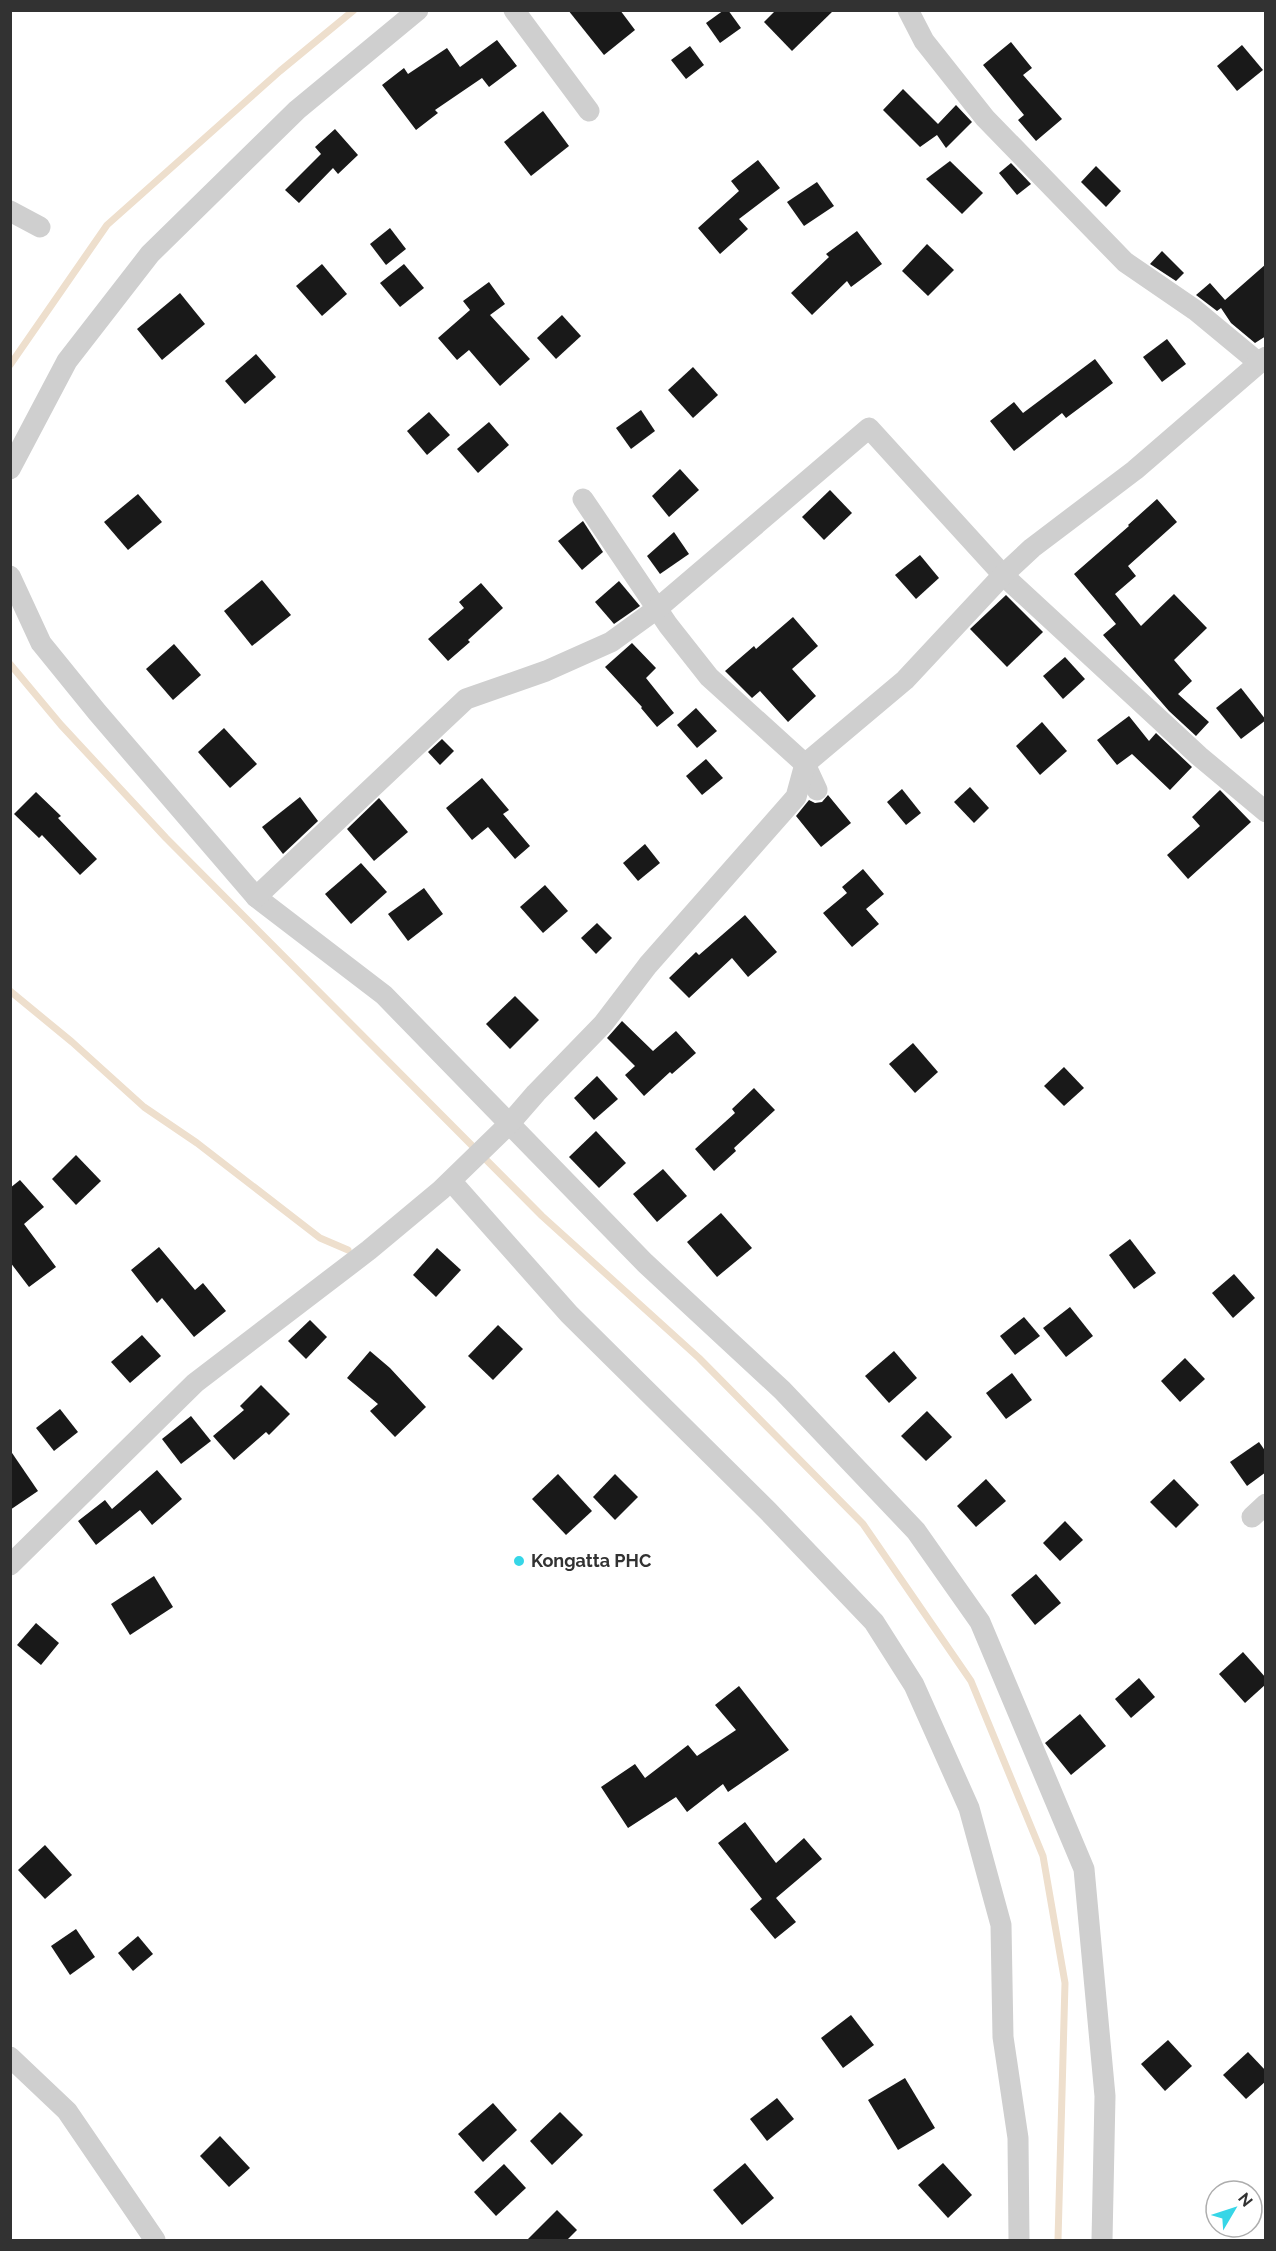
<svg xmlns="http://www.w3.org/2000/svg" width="1276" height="2251" font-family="Raleway,sans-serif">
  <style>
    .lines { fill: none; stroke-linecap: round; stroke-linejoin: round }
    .stream { stroke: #eedfcd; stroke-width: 7 }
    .building { fill: #191919 }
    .minor { stroke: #cfcfcf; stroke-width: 21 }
    .poi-dot { fill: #36d6e7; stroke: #fff; stroke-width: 2 }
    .labels { text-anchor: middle; stroke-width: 6; stroke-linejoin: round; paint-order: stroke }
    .poi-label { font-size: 18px; font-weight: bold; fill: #323232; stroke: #fff; text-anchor: start }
  </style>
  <rect width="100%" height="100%" fill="#fff"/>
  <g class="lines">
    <g class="stream">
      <path d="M10 365 107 225 280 71 354 10"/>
      <path d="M10 664 61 725 166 838 542 1216 699 1358 863 1524 971 1681 1043 1856 1065 1983 1058 2240"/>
      <path d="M10 991 72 1042 144 1107 197 1143 320 1238 348 1250"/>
    </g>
  </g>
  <g class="building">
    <path d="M568 10H620L635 30 604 55Z"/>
    <path d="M724 10H728L741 28 720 43 706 23Z"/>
    <path d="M776 10H834L792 51 764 22Z"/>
    <path d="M497 40 517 66 489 87 482 78 435 110 438 113 416 130 382 85 404 68 408 74 447 48 460 67Z"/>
    <path d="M1011 42 1032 68 1023 75 1062 119 1036 141 1018 120 1024 115 983 65Z"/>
    <path d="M1242 45 1263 70 1237 91 1217 66Z"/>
    <path d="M690 46 704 65 686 79 671 60Z"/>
    <path d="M903 89 938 124 956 105 972 122 946 148 937 135 920 147 883 110Z"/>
    <path d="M543 111 569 146 531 176 504 142Z"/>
    <path d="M335 129 358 155 338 174 333 168 299 203 285 190 321 154 315 147Z"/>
    <path d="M758 160 780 188 739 219 748 229 720 254 698 228 739 191 731 181Z"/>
    <path d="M950 161 983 193 962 214 926 179Z"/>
    <path d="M1011 163 1031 184 1017 195 999 173Z"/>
    <path d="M1096 166 1121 191 1106 207 1081 182Z"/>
    <path d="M817 182 834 206 804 226 787 202Z"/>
    <path d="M390 228 406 249 386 265 370 244Z"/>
    <path d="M857 231 882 264 851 287 847 281 812 315 791 293 829 257 826 254Z"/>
    <path d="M927 244 954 270 928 296 902 271Z"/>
    <path d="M1162 251 1184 273 1176 281 1150 264Z"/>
    <path d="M322 264 347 294 322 316 296 286Z"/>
    <path d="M404 264 424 288 400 307 380 283Z"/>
    <path d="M1266 264V336L1255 343 1231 323 1221 308 1217 311 1196 295 1210 283 1225 300Z"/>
    <path d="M489 282 505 304 490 315 530 359 500 386 469 350 457 360 438 338 470 310 463 301Z"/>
    <path d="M180 293 205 324 162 360 137 329Z"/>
    <path d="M562 315 581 336 556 359 537 338Z"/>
    <path d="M1167 339 1186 364 1162 382 1143 357Z"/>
    <path d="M256 354 276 377 245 404 225 381Z"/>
    <path d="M1095 359 1113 383 1066 418 1062 413 1014 451 990 421 1014 402 1023 413Z"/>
    <path d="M693 367 718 395 693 418 668 390Z"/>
    <path d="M641 410 655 431 631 449 616 428Z"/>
    <path d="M429 412 450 435 427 455 407 431Z"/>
    <path d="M489 422 509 445 478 473 457 449Z"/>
    <path d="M680 469 699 490 669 517 652 496Z"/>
    <path d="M830 490 852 513 824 540 802 517Z"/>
    <path d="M138 494 162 522 128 550 104 522Z"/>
    <path d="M1157 499 1177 522 1128 566 1136 576 1115 594 1141 626 1174 594 1207 628 1174 660 1192 681 1178 694 1209 722 1196 736 1169 711 1103 635 1116 624 1074 574 1129 526 1128 525Z"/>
    <path d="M583 521 603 552 582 570 558 541Z"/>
    <path d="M674 532 689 554 660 574 647 556Z"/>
    <path d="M920 555 939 578 916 599 895 575Z"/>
    <path d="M262 580 291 615 252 646 224 611Z"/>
    <path d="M619 581 640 606 614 624 595 602Z"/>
    <path d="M481 583 503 608 468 640 470 642 448 661 428 639 464 608 459 602Z"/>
    <path d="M1006 595 1043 632 1007 667 970 629Z"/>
    <path d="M793 617 818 646 792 669 816 696 788 722 760 691 752 698 725 671 754 646 756 649Z"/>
    <path d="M632 643 656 668 646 678 674 713 657 727 641 708 642 707 605 667Z"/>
    <path d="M174 644 201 675 173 700 146 669Z"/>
    <path d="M1065 657 1085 679 1063 699 1043 676Z"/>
    <path d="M1241 688 1266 720 1241 739 1216 708Z"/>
    <path d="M696 708 717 731 697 748 677 725Z"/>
    <path d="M1129 716 1149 741 1156 733 1192 767 1170 790 1132 754 1117 765 1097 740Z"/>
    <path d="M1042 722 1067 751 1040 775 1016 746Z"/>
    <path d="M224 728 257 764 230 788 198 752Z"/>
    <path d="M442 739 454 751 440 765 428 752Z"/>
    <path d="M706 759 723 778 702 795 686 776Z"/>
    <path d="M482 778 509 810 503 814 530 846 515 859 488 827 472 840 446 808Z"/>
    <path d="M970 787 989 808 974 823 954 802Z"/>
    <path d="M902 789 921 813 906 825 887 802Z"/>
    <path d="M1220 790 1251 822 1188 879 1167 855 1200 826 1192 817Z"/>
    <path d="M36 792 61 816 58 818 97 859 80 875 42 835 39 838 14 814Z"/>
    <path d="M828 795 851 823 821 847 796 816 809 800 815 803 822 802Z"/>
    <path d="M300 797 318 821 283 854 262 827Z"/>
    <path d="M379 798 408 832 374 861 347 829Z"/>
    <path d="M645 844 660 863 638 881 623 863Z"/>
    <path d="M361 863 387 892 351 924 325 894Z"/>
    <path d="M863 869 884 894 866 909 879 924 852 947 823 913 847 893 842 887Z"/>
    <path d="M545 885 568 911 543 933 520 907Z"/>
    <path d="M424 888 443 914 408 941 388 914Z"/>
    <path d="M745 915 777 952 748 977 732 958 689 998 669 978 696 952 699 955Z"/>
    <path d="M597 923 612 938 596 954 581 938Z"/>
    <path d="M515 996 539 1020 510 1049 486 1024Z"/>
    <path d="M622 1021 653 1051 676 1031 696 1053 672 1074 670 1072 644 1096 625 1075 635 1066 607 1038Z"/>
    <path d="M913 1043 938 1072 915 1093 889 1064Z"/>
    <path d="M1064 1067 1084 1088 1064 1106 1044 1086Z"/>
    <path d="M597 1076 618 1099 594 1120 574 1098Z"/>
    <path d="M754 1088 775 1110 734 1148 736 1151 714 1171 695 1149 735 1113 732 1109Z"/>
    <path d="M596 1131 626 1163 599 1188 569 1157Z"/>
    <path d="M76 1155 101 1181 76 1205 52 1179Z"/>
    <path d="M663 1169 687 1196 657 1222 633 1194Z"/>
    <path d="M20 1180 44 1207 24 1224 56 1267 29 1287 10 1262V1188Z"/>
    <path d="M721 1213 752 1248 717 1277 687 1242Z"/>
    <path d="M1130 1239 1156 1273 1134 1289 1109 1255Z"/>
    <path d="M159 1247 195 1290 203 1283 226 1311 194 1337 162 1298 157 1303 131 1270Z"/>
    <path d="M437 1248 461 1270 436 1297 413 1275Z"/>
    <path d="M1234 1274 1255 1298 1233 1318 1212 1293Z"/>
    <path d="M1070 1307 1093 1336 1066 1357 1043 1328Z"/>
    <path d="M1024 1317 1040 1336 1015 1355 1000 1336Z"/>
    <path d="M310 1320 327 1337 306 1359 288 1341Z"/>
    <path d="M498 1325 523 1349 493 1380 468 1356Z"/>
    <path d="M142 1335 161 1356 130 1383 111 1362Z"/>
    <path d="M370 1351 390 1368 426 1407 395 1437 370 1411 378 1404 347 1378Z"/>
    <path d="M894 1351 917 1378 889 1403 865 1376Z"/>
    <path d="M1185 1358 1205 1379 1180 1402 1161 1381Z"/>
    <path d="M1012 1373 1032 1400 1006 1419 986 1393Z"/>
    <path d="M261 1385 290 1414 269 1435 266 1432 234 1460 213 1436 244 1410 240 1406Z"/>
    <path d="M60 1409 78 1432 54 1451 36 1428Z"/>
    <path d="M927 1411 952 1437 926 1461 901 1436Z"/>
    <path d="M191 1416 211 1441 181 1464 162 1439Z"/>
    <path d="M1259 1442 1266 1452V1472L1247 1486 1230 1462Z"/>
    <path d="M10 1450 38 1491 10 1510Z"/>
    <path d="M157 1470 182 1499 152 1525 140 1510 96 1545 78 1521 105 1500 112 1509Z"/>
    <path d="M558 1474 592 1511 566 1535 532 1499Z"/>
    <path d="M615 1474 638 1497 615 1520 593 1497Z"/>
    <path d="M986 1479 1006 1501 976 1527 957 1506Z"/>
    <path d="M1174 1479 1199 1505 1176 1528 1150 1502Z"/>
    <path d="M1065 1521 1083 1540 1060 1561 1043 1543Z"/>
    <path d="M1036 1574 1061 1603 1035 1625 1011 1595Z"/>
    <path d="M154 1576 173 1607 130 1635 111 1604Z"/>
    <path d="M36 1623 59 1643 41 1665 17 1645Z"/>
    <path d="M1243 1652 1266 1678V1684L1245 1703 1219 1674Z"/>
    <path d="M1139 1678 1155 1697 1131 1718 1115 1699Z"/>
    <path d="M739 1686 789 1750 728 1792 723 1784 687 1812 676 1797 628 1828 601 1787 635 1764 645 1778 688 1745 697 1756 736 1730 715 1705Z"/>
    <path d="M1080 1714 1106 1746 1071 1775 1045 1743Z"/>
    <path d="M745 1822 776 1863 804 1838 822 1859 776 1898 796 1922 775 1939 750 1909 762 1899 718 1843Z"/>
    <path d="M45 1845 72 1875 45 1899 18 1870Z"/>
    <path d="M76 1929 95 1957 70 1975 51 1946Z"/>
    <path d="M138 1936 153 1954 133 1971 118 1953Z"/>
    <path d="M851 2015 874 2045 843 2068 821 2038Z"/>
    <path d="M1168 2040 1192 2066 1165 2091 1141 2064Z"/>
    <path d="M1248 2052 1266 2071V2081L1246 2099 1223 2075Z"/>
    <path d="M905 2078 935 2128 898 2150 868 2100Z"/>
    <path d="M777 2098 794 2119 767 2141 750 2119Z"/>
    <path d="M493 2103 517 2130 483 2162 458 2134Z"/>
    <path d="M560 2112 583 2135 552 2165 530 2141Z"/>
    <path d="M220 2136 250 2168 229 2187 200 2156Z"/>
    <path d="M745 2163 774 2198 742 2225 713 2190Z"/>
    <path d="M943 2163 972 2195 948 2218 918 2185Z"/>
    <path d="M504 2164 526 2188 496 2216 474 2192Z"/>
    <path d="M557 2210 577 2230 566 2241H526Z"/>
  </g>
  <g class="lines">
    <g class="minor">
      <path d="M514 10 589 111"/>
      <path d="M908 10 924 41 985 118 1125 262 1195 310 1259 363"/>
      <path d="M10 211 40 227"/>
      <path d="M10 469 67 361 150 254 297 110 418 10"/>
      <path d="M583 499 668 625 709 677 805 764 817 790"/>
      <path d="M10 576 41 643 97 712 256 897 384 995 645 1263 782 1390 916 1531 980 1622 1084 1869 1105 2096 1102 2240"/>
      <path d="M256 897 466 699 546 671 611 642 658 608 869 428 1003 575 1199 756 1266 812"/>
      <path d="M451 1181 569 1314 768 1511 874 1622 914 1685 969 1808 1001 1925 1003 2037 1018 2138 1019 2240"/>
      <path d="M1252 1517 1266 1504"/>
      <path d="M10 1565 195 1383 369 1250 441 1190 509 1124 536 1093 603 1024 648 965 796 797 805 764 905 680 1003 575 1032 548 1135 470 1266 357"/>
      <path d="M10 2057 67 2111 155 2240"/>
    </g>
  </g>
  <circle class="poi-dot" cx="519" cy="1561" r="6"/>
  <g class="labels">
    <g class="poi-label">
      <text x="531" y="1567">Kongatta PHC</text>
    </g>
  </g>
  <rect width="1276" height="2251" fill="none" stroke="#323232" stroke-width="24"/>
  <g transform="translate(1234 2209) rotate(51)"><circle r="28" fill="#ffffff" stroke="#adadad" stroke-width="1.5"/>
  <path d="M0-4.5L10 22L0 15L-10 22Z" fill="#36d6e7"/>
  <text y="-9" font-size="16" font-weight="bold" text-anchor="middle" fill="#323232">N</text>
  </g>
</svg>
